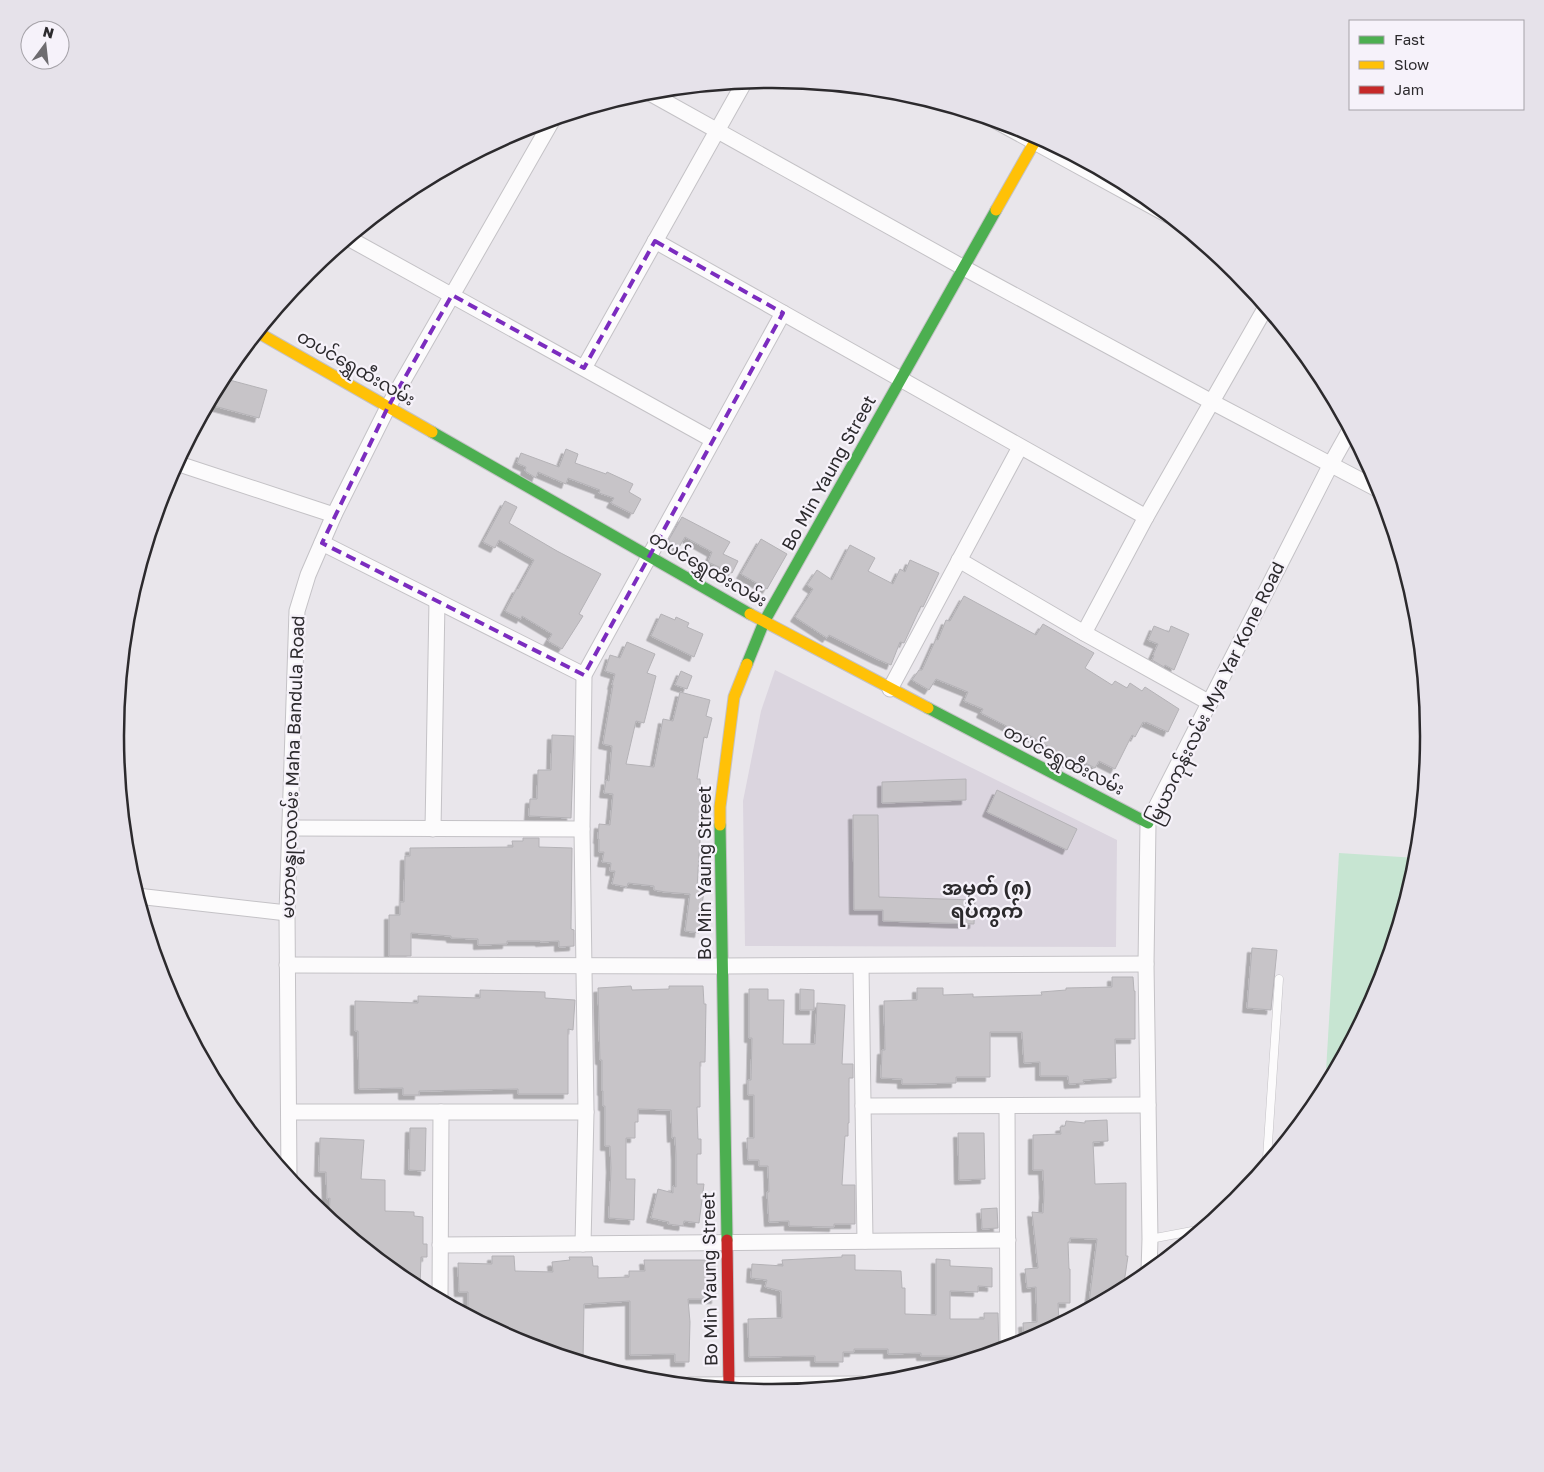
<svg xmlns="http://www.w3.org/2000/svg" width="1544" height="1472" font-family="'Golos Text','Noto Sans Myanmar',sans-serif">
  <style>
    .built { fill: #dbd5df }
    .green { fill: #c7e5d2 }
    .building { fill: #c7c4c8; stroke: #b4b2b6; filter: url(#shadow) }
    .lines { fill: none; stroke-linecap: round; stroke-linejoin: round }
    .lane-casing { stroke: #c4c2c6; stroke-width: 9 }
    .street-casing { stroke: #c4c2c6; stroke-width: 17 }
    .fast-casing { stroke: #c4c2c6; stroke-width: 13 }
    .slow-casing { stroke: #c4c2c6; stroke-width: 13 }
    .jam-casing { stroke: #c4c2c6; stroke-width: 13 }
    .lane { stroke: #fcfbfc; stroke-width: 8 }
    .street { stroke: #fcfbfc; stroke-width: 15 }
    .fast { stroke: #4caf50; stroke-width: 11 }
    .slow { stroke: #ffc107; stroke-width: 11 }
    .jam { stroke: #c62828; stroke-width: 11 }
    .marked { fill: none; stroke: #7b2cbf; stroke-width: 4; stroke-dasharray: 10 6; stroke-linejoin: round }
    .labels { text-anchor: middle; stroke-width: 4.5; stroke-linejoin: round; paint-order: stroke }
    .street-label { font-size: 18px; fill: #2c2a2d; stroke: #f6f2fa }
    .quarter-label { font-size: 20px; font-weight: bold; fill: #2c2a2d; stroke: #f6f2fa }
    .rim { fill: none; stroke: #2c2a2d; stroke-width: 2.5 }
  </style>
  <defs>
    <filter id="shadow"><feDropShadow dx="-4.5" dy="4.5" stdDeviation="0" flood-color="#0004"/></filter>
  </defs>
  <rect width="100%" height="100%" fill="#e9e6eb"/>
  <path class="built" d="M775 670 1117 840 1116 947 745 946 743 801 761 711Z"/>
  <path class="green" d="M1339 853 1417 858V865L1379 988 1325 1088Z"/>
  <g class="building">
    <path d="M222 378 267 390 259 418 214 406Z"/>
    <path d="M566 449 578 454 575 463 606 474 607 472 633 484 629 492 641 499 633 514 611 503 614 498 599 493 600 490 568 478 566 484 538 472 536 478 525 471 526 467 517 463 521 453 559 467Z"/>
    <path d="M505 501 517 507 509 523 557 551 601 574 579 614 583 616 562 649 548 641 552 634 522 616 521 619 505 611 517 588 518 589 534 560 499 540 495 548 483 542Z"/>
    <path d="M682 517 730 542 723 554 738 561 732 573 708 562 712 552 685 537 678 549 667 543Z"/>
    <path d="M761 539 787 554 767 589 741 574Z"/>
    <path d="M850 545 875 558 868 571 893 584 900 569 905 572 910 560 939 573 923 607 921 606 904 643 900 642 891 665 877 659 829 635 827 638 795 617 813 589 807 585 817 570 832 580Z"/>
    <path d="M964 596 1036 635 1043 624 1094 653 1085 668 1112 685 1115 681 1127 688 1130 683 1142 691 1145 687 1179 709 1168 732 1146 722 1145 723 1143 722 1135 737 1132 735 1115 769 1099 761 1095 768 1082 761 1078 768 1066 762 1068 758 1027 734 1026 736 981 713 983 709 964 701 968 692 936 679 929 690 912 680 919 670H922L936 639 938 640 946 620 950 621Z"/>
    <path d="M661 614 675 620 676 617 689 623 687 627 703 634 694 657 651 636Z"/>
    <path d="M1154 626 1169 632 1171 626 1189 634 1174 670 1165 665 1164 667 1152 660 1154 656 1153 655 1158 644 1148 640Z"/>
    <path d="M627 642 655 654 647 673 656 676 644 723 636 721 626 764 654 767 663 719 673 721 680 692 710 700 706 716 712 718 707 738 704 737 697 779H700L701 793H704L703 808H706L704 839H700L697 888 704 889 699 933 685 931 690 894 665 892 654 890V886L628 883 627 887 612 884 615 871H610L611 863 602 862 604 852H599V839H598L599 824 610 825 613 794 604 793 606 780 609 781 612 746 603 744 613 685H612L615 674 605 671 610 655 620 658Z"/>
    <path d="M681 671 692 676 687 689 675 685Z"/>
    <path d="M552 735 574 736 571 818 529 816 530 799H537L538 770H551Z"/>
    <path d="M966 779V800L882 803V782Z"/>
    <path d="M997 790 1077 829 1067 850 987 812Z"/>
    <path d="M853 815H878L879 897 975 900 974 924 883 921V910H854Z"/>
    <path d="M523 838H539V847L572 848 571 929 574 930V946L559 947V941L540 942V941H507V944L478 945V939L451 938V936L411 933V956H389V915H400V902H404L405 856H410V848L513 847 512 841H523Z"/>
    <path d="M1252 948 1277 950 1271 1010 1247 1008Z"/>
    <path d="M1112 977H1133L1134 991H1135V1039H1115L1116 1078 1083 1080 1084 1083 1069 1084 1068 1076H1040V1062L1024 1063 1022 1032H990V1077H956V1083L919 1084H902V1079L881 1078 882 1050H885L884 1001 917 1000V988H943V995L973 994V997L1042 995 1041 992 1066 990V988L1112 987Z"/>
    <path d="M631 986 632 990 669 989V986H703L704 1004H706L705 1062H700V1107H697L698 1139H701V1154H697V1184H704L699 1223 684 1221 683 1226 668 1224 669 1222 651 1218 658 1189 673 1193V1186L676 1187V1155L675 1137 672 1138 671 1110 638 1109V1122H635V1138H626V1179H635L634 1220 609 1218 611 1168 610 1146H605V1106H603V1091H602V1060H600L598 988Z"/>
    <path d="M749 989H768V1000H784L783 1044H815L817 1003 845 1005 842 1064H853V1078H849V1123H848V1136H845L842 1185H855V1224H834V1227L789 1226V1221L769 1222 767 1192H769L768 1166H759V1160H748L747 1138H754V1095H748V1080H751L752 1038H749Z"/>
    <path d="M800 989 814 990V1010H800Z"/>
    <path d="M480 990 545 992V998L575 1000 573 1030 568 1029V1094H518V1089L419 1091V1095H403V1088L359 1089 358 1031H355V1001L418 1003V996L480 998Z"/>
    <path d="M1107 1120 1108 1141 1093 1142 1095 1184 1126 1183V1256H1128L1123 1290 1098 1303H1089L1097 1239 1070 1238V1242H1068L1069 1269H1070V1303H1058L1059 1321H1066L1024 1343 1023 1323 1037 1322 1036 1287 1027 1288 1025 1269 1038 1268 1032 1212 1043 1213 1044 1193 1043 1170H1033V1135L1061 1134 1060 1127 1065 1126 1066 1121 1085 1123V1121Z"/>
    <path d="M410 1128H426L425 1171 409 1170Z"/>
    <path d="M958 1133H984L985 1179 959 1180Z"/>
    <path d="M320 1138 364 1140 361 1179 385 1180V1211L414 1212V1216L423 1217V1244H427V1257H421L420 1289 407 1282 329 1219 330 1198 327 1199 326 1172H319Z"/>
    <path d="M997 1208 998 1228 982 1229 981 1209Z"/>
    <path d="M842 1255H855V1270L901 1271 902 1288H905V1314L936 1315V1259L950 1260V1266L992 1268V1287L978 1286V1292L950 1291V1319H984V1313H998L999 1351 967 1360V1356H921V1353L888 1354V1349H854V1352H843V1362H815V1356L749 1357 748 1319 782 1318 781 1291 765 1287 767 1280 751 1278 752 1264 783 1266 782 1260 842 1257Z"/>
    <path d="M492 1256H514L515 1271 553 1272 552 1262 570 1260 569 1257H592L593 1266H598V1278L629 1277V1271H645L644 1260H715L716 1299H688L690 1322 689 1362H675V1354L630 1355V1301L584 1304 583 1362 520 1343 468 1315V1292H459L458 1263 492 1264Z"/>
  </g>
  <g class="lines">
    <g class="lane-casing">
      <g id="lane">
        <path d="M1265 1166 1267 1158 1279 979"/>
        <path d="M1150 1239 1203 1229"/>
      </g>
    </g>
    <g class="street-casing">
      <g id="street">
        <path d="M646 91 964 268 1212 402 1381 491"/>
        <path d="M996 121 1168 215"/>
        <path d="M348 238 713 440"/>
        <path d="M655 241 1146 517"/>
        <path d="M584 368 745 81"/>
        <path d="M176 463 334 515"/>
        <path d="M322 543 584 675"/>
        <path d="M959 560 1084 633 1210 703"/>
        <path d="M1084 633 1146 517 1266 307"/>
        <path d="M890 689 1020 447"/>
        <path d="M290 828 582 829"/>
        <path d="M433 829 437 601"/>
        <path d="M137 896 287 913"/>
        <path d="M287 965 722 966 1146 964"/>
        <path d="M861 966 865 1241"/>
        <path d="M863 1106 1148 1105"/>
        <path d="M1007 1106 1008 1348"/>
        <path d="M289 1112H586"/>
        <path d="M289 1179 287 913 297 611 308 575 334 515 388 407 553 119"/>
        <path d="M583 1244 586 1112 582 829 584 675 783 313"/>
        <path d="M440 1245 1008 1240"/>
        <path d="M1149 1272 1150 1239 1146 964 1148 823 1331 464 1350 430"/>
        <path d="M440 1300 441 1112"/>
        <path d="M689 1385 861 1384"/>
      </g>
    </g>
    <g class="fast-casing">
      <g id="fast">
        <path d="M432 432 750 614"/>
        <path d="M747 664 764 622 996 210"/>
        <path d="M928 708 1148 823"/>
        <path d="M720 825 727 1240"/>
      </g>
    </g>
    <g class="slow-casing">
      <g id="slow">
        <path d="M996 210 1038 136"/>
        <path d="M257 332 432 432"/>
        <path d="M750 614 928 708"/>
        <path d="M720 825V807L734 697 747 664"/>
      </g>
    </g>
    <g class="jam-casing">
      <path id="jam" d="M727 1240 729 1389"/>
    </g>
    <use href="#lane" class="lane"/>
    <use href="#street" class="street"/>
    <use href="#fast" class="fast"/>
    <use href="#slow" class="slow"/>
    <use href="#jam" class="jam"/>
  </g>
  <path class="marked" d="M655 241 783 313 584 675 322 543 388 407 452 295 584 368Z"/>
  <g class="labels">
    <g class="street-label">
      <text transform="translate(356 368) rotate(30)" y="6">တပင်ရွှေထီးလမ်း</text>
      <text transform="translate(829 473) rotate(-61)" y="6">Bo Min Yaung Street</text>
      <text transform="translate(708 569) rotate(30)" y="6">တပင်ရွှေထီးလမ်း</text>
      <text transform="translate(1216 693) rotate(-64)" y="6">မြယာကုန်းလမ်း Mya Yar Kone Road</text>
      <text transform="translate(1064 760) rotate(27)" y="6">တပင်ရွှေထီးလမ်း</text>
      <text transform="translate(293 767) rotate(-88)" y="6">မဟာဗန္ဓုလလမ်း Maha Bandula Road</text>
      <text transform="translate(705 873) rotate(-90)" y="6">Bo Min Yaung Street</text>
      <text transform="translate(710 1279) rotate(-91)" y="6">Bo Min Yaung Street</text>
    </g>
    <g class="quarter-label">
      <text x="987" y="895">အမှတ် (၈)<tspan x="987" dy="23">ရပ်ကွက်</tspan></text>
    </g>
  </g>
  <path d="M0 0H1544V1472H0ZM124 736a648 648 0 1 1 1296 0a648 648 0 1 1-1296 0Z" fill="#e6e2ea" fill-rule="evenodd"/>
  <path class="rim" d="M124 736a648 648 0 1 1 1296 0a648 648 0 1 1-1296 0Z"/>
  <rect x="1349" y="20" width="175" height="90" fill="#f6f2fa" stroke="#a5a2a8"/>
  <rect x="1359" y="36" width="25" height="8" fill="#4caf50" stroke="#a5a2a8"/>
  <text x="1394" y="45" font-size="15" fill="#2c2a2d">Fast</text>
  <rect x="1359" y="61" width="25" height="8" fill="#ffc107" stroke="#a5a2a8"/>
  <text x="1394" y="70" font-size="15" fill="#2c2a2d">Slow</text>
  <rect x="1359" y="86" width="25" height="8" fill="#c62828" stroke="#a5a2a8"/>
  <text x="1394" y="95" font-size="15" fill="#2c2a2d">Jam</text>
  <g transform="translate(45 45) rotate(15)"><circle r="24" fill="#f6f2fa" stroke="#a5a2a8"/>
  <path d="M0-4L9 19L0 12L-9 19Z" fill="#6e6c70"/>
  <text y="-8" font-size="14" font-weight="bold" text-anchor="middle" fill="#2c2a2d">N</text>
  </g>
</svg>
